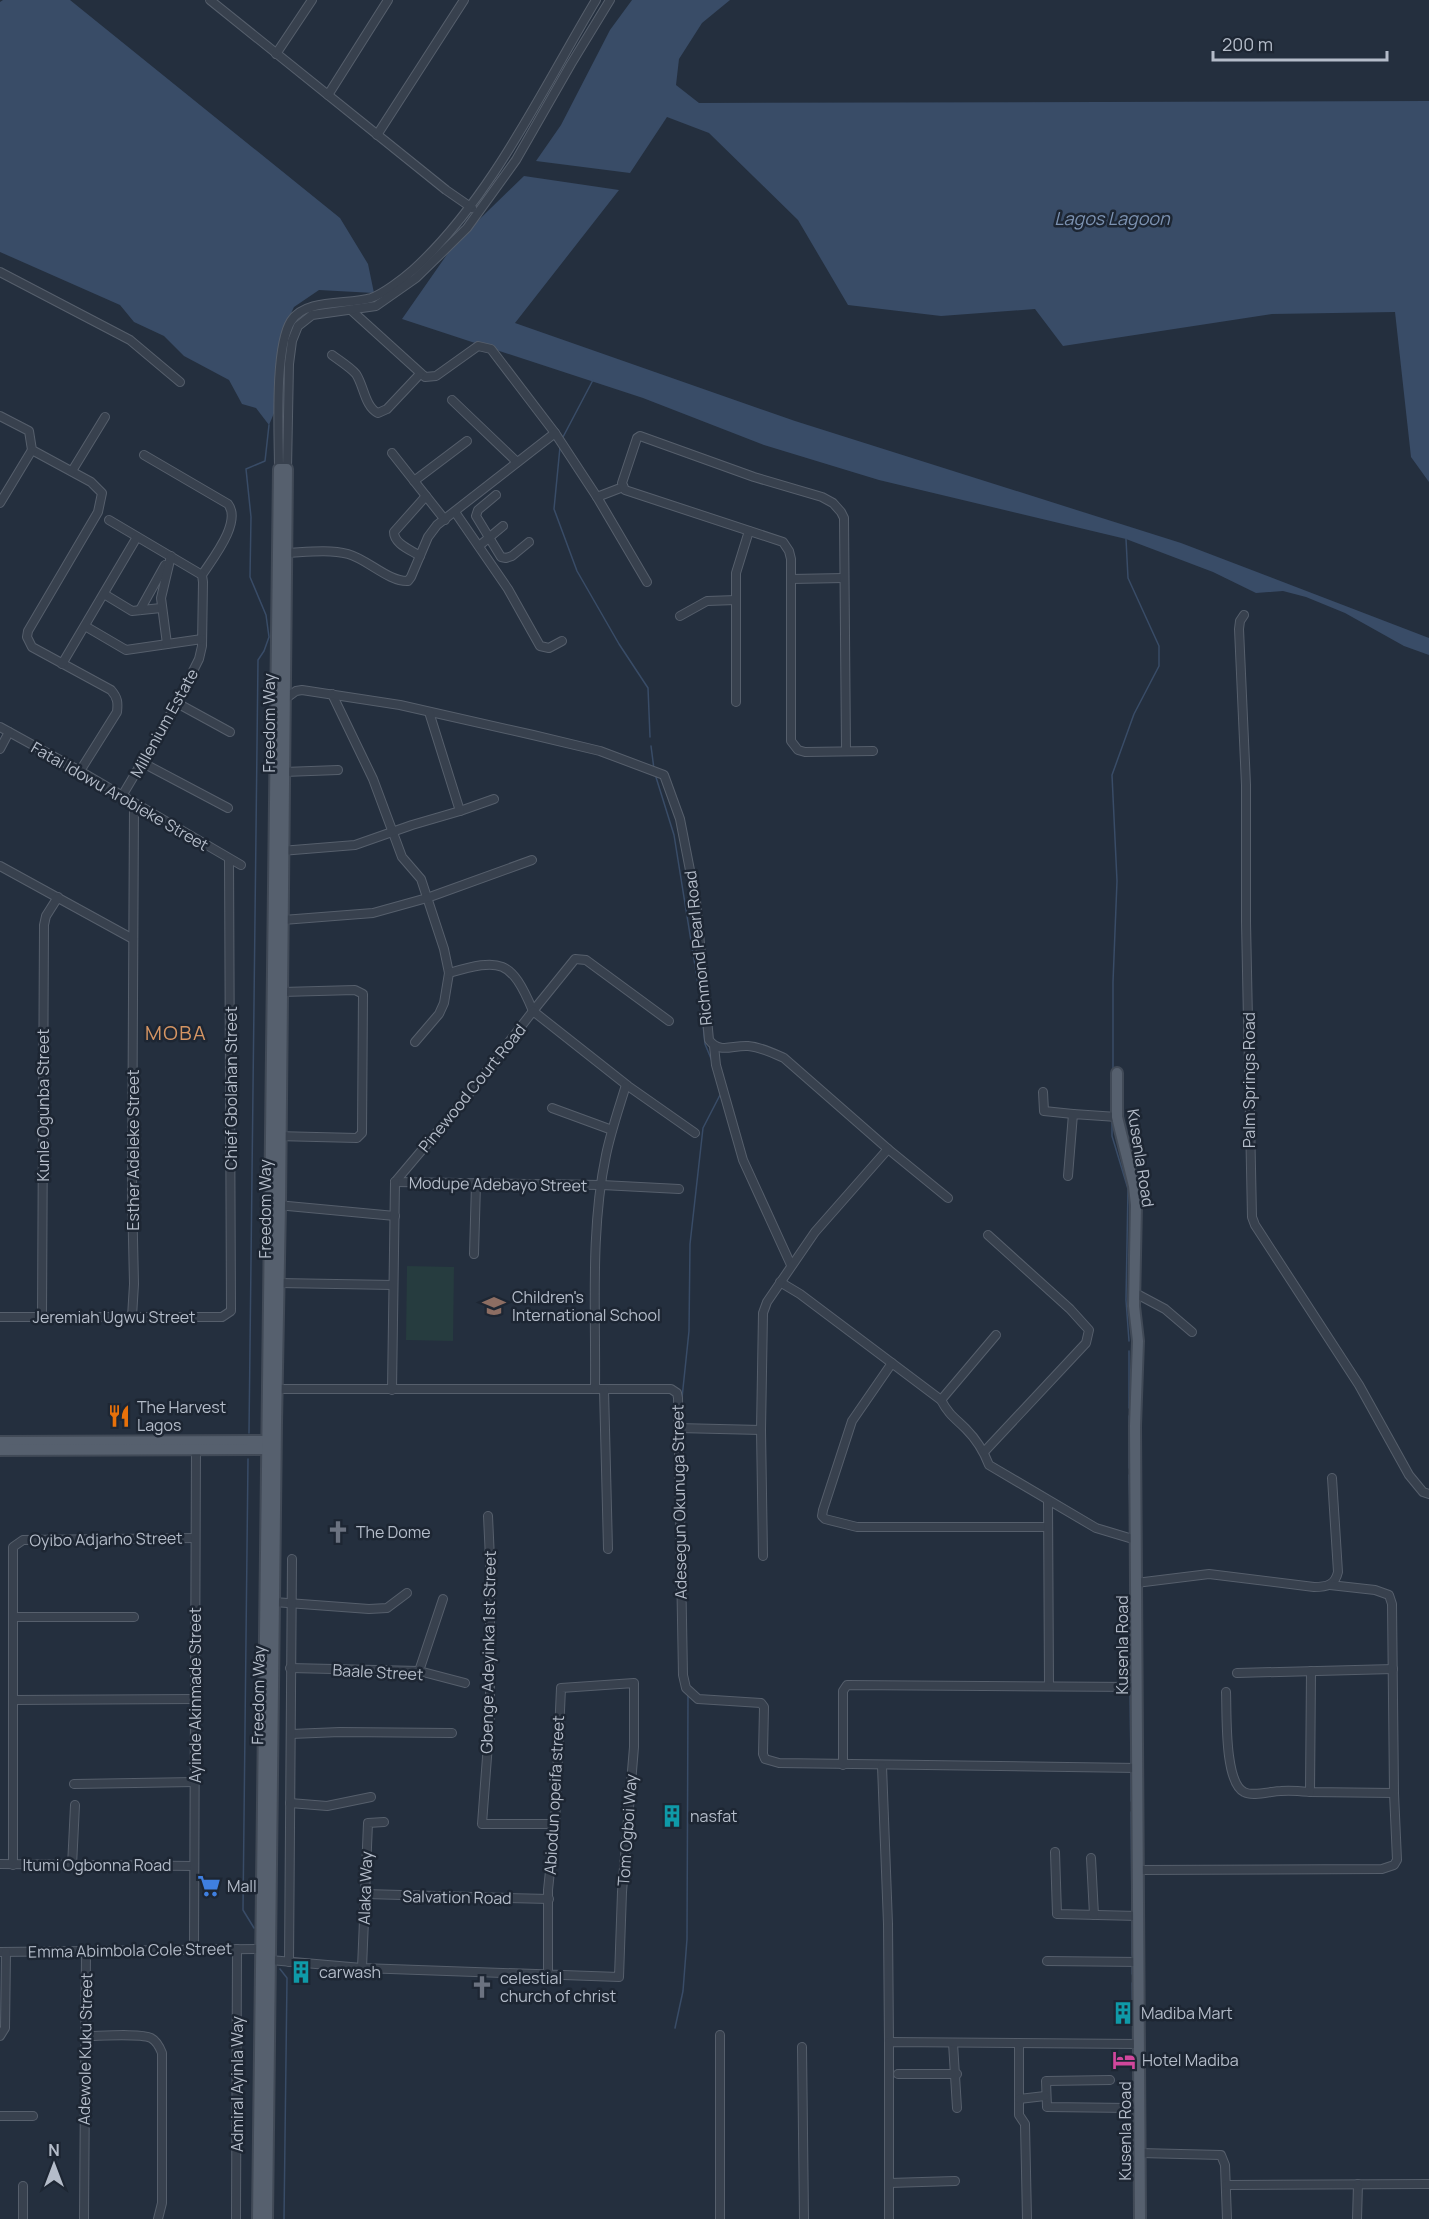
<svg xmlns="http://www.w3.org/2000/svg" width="1429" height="2219" font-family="Manrope,sans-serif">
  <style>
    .green { fill: #263c3f }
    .water { fill: #394c67 }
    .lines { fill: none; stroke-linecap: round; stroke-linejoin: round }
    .stream { stroke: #394c67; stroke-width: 1.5 }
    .minor-casing { stroke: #565f6c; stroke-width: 10 }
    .major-casing { stroke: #414a57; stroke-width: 14 }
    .minor { stroke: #38414e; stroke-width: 8 }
    .major { stroke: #56606e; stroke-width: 10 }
    .labels { text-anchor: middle; stroke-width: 5; stroke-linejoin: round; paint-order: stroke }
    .street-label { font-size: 16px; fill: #b4bcc9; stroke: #1d2633 }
    .poi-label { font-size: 16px; fill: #b4bcc9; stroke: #1d2633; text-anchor: start }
    .water-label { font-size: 18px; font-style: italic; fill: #7c92b1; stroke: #1d2633 }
    .quarter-label { font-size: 20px; letter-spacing: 1.5px; fill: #d59563; stroke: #1d2633 }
  </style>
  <rect width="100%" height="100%" fill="#242f3e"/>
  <path class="green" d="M407 1266 454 1267 453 1341 406 1340Z"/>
  <g class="water">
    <path d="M3 0H70L340 218 368 264 374 293 319 290 294 307 281 334 276 365 277 406 269 425 256 408 242 404 229 380 184 356 164 336 134 322 120 305 0 252V2Z"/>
    <path d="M632 0H730L702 23 679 59 676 85 699 103 1429 101V482L1411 457 1395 312 1272 314 1063 346 1035 309 941 316 848 305 798 220 709 133 667 117 630 173 536 161 561 125 610 30Z"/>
    <path d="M524 176 619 190 515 323 795 421 1181 543 1429 638V655L1404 646 1345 613 1306 597 1283 591 1256 593 1213 572 1126 539 879 480 764 445 643 398 402 319 455 243Z"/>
  </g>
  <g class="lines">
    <g class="stream">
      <path d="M563 437 593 380"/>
      <path d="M560 447 554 509 577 571 619 644 648 688 650 737"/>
      <path d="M651 746 654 769"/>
      <path d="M655 774 674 835 700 997"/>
      <path d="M701 1006 705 1044 712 1061"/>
      <path d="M1113 1069V982L1117 881 1112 775 1134 714 1159 666V646L1128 578 1126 539"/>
      <path d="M1112 1119V1136L1128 1189 1126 1300 1129 1341"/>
      <path d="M1129 1351V1408"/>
      <path d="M682 1398 689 1331 690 1244 703 1128 720 1095"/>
      <path d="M1129 1416V1468"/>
      <path d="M249 1433 258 660 264 651 269 637 266 615 250 577 251 517 246 469 265 461 269 425"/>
      <path d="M248 1459 243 1910 254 1928"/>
      <path d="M1129 1475 1130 1517"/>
      <path d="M1130 1524V1533"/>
      <path d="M1130 1543V1682"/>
      <path d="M1130 1691 1131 1764"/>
      <path d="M1131 1773V1801"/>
      <path d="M1131 1812 1132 1911"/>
      <path d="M1132 1922V1955"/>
      <path d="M1132 1966V1974"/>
      <path d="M280 1969 287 1978 284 2219"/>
      <path d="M1132 1983 1133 2039"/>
      <path d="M675 2028 683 1991 687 1939 688 1694"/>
      <path d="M1133 2048 1134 2105"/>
      <path d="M1134 2113V2181"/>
      <path d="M1134 2191V2219"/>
    </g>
    <g class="minor-casing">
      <g id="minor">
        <path d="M210 0 446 190 472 208"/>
        <path d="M276 54 312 0"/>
        <path d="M328 95 388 0"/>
        <path d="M377 135 464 0"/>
        <path d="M0 272 130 340 180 382"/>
        <path d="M351 310 425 377 436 376 478 346 491 349 555 433"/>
        <path d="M332 355C340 361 350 367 356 374 364 386 365 407 378 413L387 409 420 374"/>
        <path d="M452 400 517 462"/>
        <path d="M0 416 29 431 32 450 91 482 102 493 98 512 28 631 27 637 32 647 111 690C118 698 118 703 117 712L80 771"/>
        <path d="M392 453 445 520"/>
        <path d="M144 455 228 504C242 522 213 558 202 575"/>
        <path d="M279 469C279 435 274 348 291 321 305 298 348 305 371 298 383 294 404 278 413 270 491 199 542 90 596 0"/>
        <path d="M287 469 289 364 292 341 298 326 312 315 376 306 416 278 467 228 516 160 571 64 610 0"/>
        <path d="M72 471 105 417"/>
        <path d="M414 481 467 441"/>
        <path d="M496 495 478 510 476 516 501 557 506 558 512 556 529 542"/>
        <path d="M597 497 647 582"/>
        <path d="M0 503 32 450"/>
        <path d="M455 512 508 589 540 646 549 648 562 641"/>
        <path d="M109 520 202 575 203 582 202 646 199 659 177 703 122 796"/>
        <path d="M479 546 503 526"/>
        <path d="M287 553C307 552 329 549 348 554 367 559 389 582 408 581L411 577 428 537 437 525 555 433 597 497 623 487"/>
        <path d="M420 556C411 550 394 544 394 532L426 496"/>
        <path d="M791 579 844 578"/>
        <path d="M104 594 132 611 161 608"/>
        <path d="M140 610 165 565"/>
        <path d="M1244 615 1240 621 1239 629 1246 785V922L1252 1217 1255 1225 1359 1385 1409 1475 1423 1492 1429 1494"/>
        <path d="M680 616 707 601 736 600"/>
        <path d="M85 626 126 650 202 639"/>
        <path d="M167 644 161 598 171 556"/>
        <path d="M62 664 137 537"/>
        <path d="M332 694 373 779 402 857 421 879 444 949 449 973 444 1003 439 1014 415 1042"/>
        <path d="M285 699 296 691 302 690 400 705 533 735 600 751 664 775 680 819 696 901 709 1040C720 1054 732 1045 748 1046 761 1047 773 1053 784 1058L888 1149 948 1198"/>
        <path d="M736 702V573L749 531"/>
        <path d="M177 703 230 732"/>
        <path d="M0 727 80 771 241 865"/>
        <path d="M0 749 9 732"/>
        <path d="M846 751 844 518 841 512 833 503 822 497 754 477 640 436 637 438 622 483 625 490 783 542 789 551 791 559V741L798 750 805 752 873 751"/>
        <path d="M143 763 228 808"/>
        <path d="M284 772 338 770"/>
        <path d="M460 811 494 799"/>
        <path d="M281 851 355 845 412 825 460 811 429 712"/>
        <path d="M0 866 133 939"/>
        <path d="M283 920 373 913 427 898 532 860"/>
        <path d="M449 973C501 958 511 959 533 1011L575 959 586 960 669 1021"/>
        <path d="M714 1046 716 1065 743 1160 791 1265"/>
        <path d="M1043 1092 1044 1111 1073 1114"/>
        <path d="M552 1108 612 1130"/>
        <path d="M276 1136 357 1138 362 1133 363 994 355 990 282 992"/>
        <path d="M1068 1176 1073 1114 1117 1117"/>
        <path d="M395 1182 465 1099 533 1011 628 1086 695 1133"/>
        <path d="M395 1182 602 1185 679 1189"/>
        <path d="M277 1205 395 1216"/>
        <path d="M474 1254 476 1184"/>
        <path d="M780 1282 800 1294 941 1400C949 1415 955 1418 966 1429 976 1439 984 1452 989 1465L1096 1528 1136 1540"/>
        <path d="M279 1283 393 1285"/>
        <path d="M1135 1293 1165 1309 1192 1332"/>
        <path d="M0 1317H222L231 1311 229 859"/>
        <path d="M42 1317 44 925 46 916 58 897"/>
        <path d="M132 1317 134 1284 132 1194 134 804"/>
        <path d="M892 1363 852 1421 823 1510 822 1516 825 1519 857 1527H1048"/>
        <path d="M277 1389H671L677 1393 678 1398 683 1675 686 1688 698 1699 761 1703 764 1707 763 1754 765 1759 779 1763 1138 1768"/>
        <path d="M595 1389C596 1312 590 1231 606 1155 611 1131 619 1108 626 1085"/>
        <path d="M604 1389 608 1549"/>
        <path d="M392 1390 395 1182"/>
        <path d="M941 1400 996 1335"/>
        <path d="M678 1428 761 1430"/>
        <path d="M984 1452 1086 1343 1089 1330 1070 1309 988 1235"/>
        <path d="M1048 1501 1049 1686"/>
        <path d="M488 1516 490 1559V1717L482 1824H555"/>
        <path d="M763 1556 761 1430 763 1313 767 1302 815 1232 888 1149"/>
        <path d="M1136 1583 1209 1574 1314 1587C1327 1587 1335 1585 1338 1572L1332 1478"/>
        <path d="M274 1602 369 1609 387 1608 407 1593"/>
        <path d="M13 1617H134"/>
        <path d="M290 1668 419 1671 465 1683"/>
        <path d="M419 1671 443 1599"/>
        <path d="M1311 1671 1310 1792 1394 1793"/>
        <path d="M1237 1673 1393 1669"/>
        <path d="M1226 1692C1227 1712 1224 1782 1244 1792 1253 1797 1271 1791 1281 1791 1291 1790 1300 1791 1310 1792"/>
        <path d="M13 1700 195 1699"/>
        <path d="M291 1734 340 1732 452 1733"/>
        <path d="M843 1765V1691L847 1685 1137 1687"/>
        <path d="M882 1766 888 1924 889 2042"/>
        <path d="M74 1784 195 1782"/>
        <path d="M290 1803 327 1806 371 1797"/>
        <path d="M1055 1852 1057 1914 1138 1916"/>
        <path d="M1091 1858 1094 1915"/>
        <path d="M0 1864 194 1866"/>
        <path d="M13 1865V1547L23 1540 195 1538"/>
        <path d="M72 1866 75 1805"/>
        <path d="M1138 1870 1382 1869 1394 1865 1397 1860 1394 1793 1392 1604 1389 1595 1375 1590 1330 1585"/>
        <path d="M365 1894 549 1899"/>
        <path d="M194 1949 196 1446"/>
        <path d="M0 1952 265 1949"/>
        <path d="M270 1960 362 1968 619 1977 622 1892 634 1747V1683L561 1688 555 1824 548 1890V1976"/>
        <path d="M1047 1961 1139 1962"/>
        <path d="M289 1962 292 1559"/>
        <path d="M362 1968 368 1823 384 1822"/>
        <path d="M0 2036 5 2028 6 1952"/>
        <path d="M85 2036C99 2036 141 2033 151 2038 157 2041 160 2048 162 2053V2203L158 2219"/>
        <path d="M953 2043 957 2108"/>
        <path d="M1019 2043V2115L1025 2124 1027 2219"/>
        <path d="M802 2047 804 2219"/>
        <path d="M898 2074H957"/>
        <path d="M1110 2080 1046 2081 1047 2107 1130 2108 1140 2111"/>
        <path d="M1019 2099 1045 2096"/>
        <path d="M0 2116H33"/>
        <path d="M1140 2153 1221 2155 1225 2165 1227 2219"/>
        <path d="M889 2183 955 2181"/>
        <path d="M1226 2185 1429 2184"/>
        <path d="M23 2186V2219"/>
        <path d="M84 2219 86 1951"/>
        <path d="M236 2219 237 1949"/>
        <path d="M720 2219V2035"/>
        <path d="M889 2219V2042L1139 2044"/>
        <path d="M1357 2219 1358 2184"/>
      </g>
    </g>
    <g class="major-casing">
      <g id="major">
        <path d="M1117 1073V1117L1134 1186 1136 1205 1134 1306 1138 1341 1135 1426 1140 2219"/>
        <path d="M0 1442 273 1441"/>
        <path d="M0 1450 273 1449"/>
        <path d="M258 2219 279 469H287L280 1205 276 1423 267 2219"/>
      </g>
    </g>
    <use href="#minor" class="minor"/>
    <use href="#major" class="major"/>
  </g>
  <defs>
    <g id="school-bare" transform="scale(1.8)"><path d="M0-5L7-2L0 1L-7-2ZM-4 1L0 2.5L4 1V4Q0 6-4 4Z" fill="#8d6e63" stroke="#1d2633" stroke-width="2.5" paint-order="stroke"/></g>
    <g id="restaurant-bare" transform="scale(1.8)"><path d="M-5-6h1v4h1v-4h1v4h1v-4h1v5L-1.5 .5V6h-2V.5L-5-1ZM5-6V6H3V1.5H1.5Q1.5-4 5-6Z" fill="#e8710a" stroke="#1d2633" stroke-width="2.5" paint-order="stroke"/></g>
    <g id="church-bare" transform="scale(1.8)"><path d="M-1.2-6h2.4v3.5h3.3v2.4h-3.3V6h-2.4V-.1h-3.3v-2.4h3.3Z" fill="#6b7280" stroke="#1d2633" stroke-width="2.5" paint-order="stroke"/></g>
    <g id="building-bare" transform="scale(1.8)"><path d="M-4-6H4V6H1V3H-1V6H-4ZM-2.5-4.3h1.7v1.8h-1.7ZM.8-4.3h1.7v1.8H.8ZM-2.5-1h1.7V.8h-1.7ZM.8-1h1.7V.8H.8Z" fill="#0f9aa8" stroke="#1d2633" stroke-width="2.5" paint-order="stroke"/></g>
    <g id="supermarket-bare" transform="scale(1.8)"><path d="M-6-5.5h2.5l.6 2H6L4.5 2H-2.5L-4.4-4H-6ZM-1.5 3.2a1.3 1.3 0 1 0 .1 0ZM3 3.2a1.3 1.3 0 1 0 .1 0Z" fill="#3f7fe0" stroke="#1d2633" stroke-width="2.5" paint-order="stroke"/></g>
    <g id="hotel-bare" transform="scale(1.8)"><path d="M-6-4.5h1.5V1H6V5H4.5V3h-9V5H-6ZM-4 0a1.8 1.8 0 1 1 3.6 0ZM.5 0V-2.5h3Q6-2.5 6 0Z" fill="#d1479c" stroke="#1d2633" stroke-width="2.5" paint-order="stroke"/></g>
  </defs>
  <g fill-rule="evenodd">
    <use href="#school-bare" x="494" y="1306"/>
    <use href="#restaurant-bare" x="119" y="1416"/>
    <use href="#church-bare" x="338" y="1532"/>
    <use href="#building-bare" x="672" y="1816"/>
    <use href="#supermarket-bare" x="209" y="1886"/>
    <use href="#building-bare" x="301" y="1972"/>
    <use href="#church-bare" x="482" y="1987"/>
    <use href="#building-bare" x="1123" y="2013"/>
    <use href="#hotel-bare" x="1124" y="2060"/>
  </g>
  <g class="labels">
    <g class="street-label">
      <text transform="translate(164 723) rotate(-61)" y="6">Millenium Estate</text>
      <text transform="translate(269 723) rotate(-90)" y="6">Freedom Way</text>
      <text transform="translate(120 796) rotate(30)" y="6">Fatai Idowu Arobieke Street</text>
      <text transform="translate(698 948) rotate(-96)" y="6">Richmond Pearl Road</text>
      <text transform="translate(1249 1080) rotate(-90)" y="6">Palm Springs Road</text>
      <text transform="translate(231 1088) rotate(-90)" y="6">Chief Gbolahan Street</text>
      <text transform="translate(472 1088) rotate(-51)" y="6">Pinewood Court Road</text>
      <text transform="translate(43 1105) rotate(-90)" y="6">Kunle Ogunba Street</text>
      <text transform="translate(133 1150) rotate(-90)" y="6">Esther Adeleke Street</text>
      <text transform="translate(1141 1158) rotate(81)" y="6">Kusenla Road</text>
      <text transform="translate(498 1184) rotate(1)" y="6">Modupe Adebayo Street</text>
      <text transform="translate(265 1209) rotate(-90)" y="6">Freedom Way</text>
      <text x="114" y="1323">Jeremiah Ugwu Street</text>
      <text transform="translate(679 1502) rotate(-91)" y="6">Adesegun Okunuga Street</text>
      <text transform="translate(106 1539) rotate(-1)" y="6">Oyibo Adjarho Street</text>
      <text transform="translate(1122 1645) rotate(-90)" y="6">Kusenla Road</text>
      <text transform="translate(488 1652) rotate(-89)" y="6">Gbenge Adeyinka 1st Street</text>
      <text transform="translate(378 1672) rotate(3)" y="6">Baale Street</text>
      <text transform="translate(195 1695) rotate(-90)" y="6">Ayinde Akinmade Street</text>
      <text transform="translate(258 1695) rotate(-89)" y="6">Freedom Way</text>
      <text transform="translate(554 1795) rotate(-87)" y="6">Abiodun opeifa street</text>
      <text transform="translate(627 1830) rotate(-86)" y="6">Tom Ogboi Way</text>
      <text x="97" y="1871">Itumi Ogbonna Road</text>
      <text transform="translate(365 1888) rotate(-88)" y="6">Alaka Way</text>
      <text transform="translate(457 1897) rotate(1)" y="6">Salvation Road</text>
      <text transform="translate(130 1950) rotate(-1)" y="6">Emma Abimbola Cole Street</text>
      <text transform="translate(85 2049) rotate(-89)" y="6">Adewole Kuku Street</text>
      <text transform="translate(237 2084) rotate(-90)" y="6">Admiral Ayinla Way</text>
      <text transform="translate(1125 2131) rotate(-90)" y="6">Kusenla Road</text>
    </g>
    <g class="poi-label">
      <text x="512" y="1303">Children's<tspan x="512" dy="18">International School</tspan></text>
      <text x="137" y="1413">The Harvest<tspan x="137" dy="18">Lagos</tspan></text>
      <text x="356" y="1538">The Dome</text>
      <text x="690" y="1822">nasfat</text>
      <text x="227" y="1892">Mall</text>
      <text x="319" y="1978">carwash</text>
      <text x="500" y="1984">celestial<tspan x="500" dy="18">church of christ</tspan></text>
      <text x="1141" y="2019">Madiba Mart</text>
      <text x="1142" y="2066">Hotel Madiba</text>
    </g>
    <g class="water-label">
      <text x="1112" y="225">Lagos Lagoon</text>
    </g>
    <g class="quarter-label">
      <text x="176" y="1040">MOBA</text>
    </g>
  </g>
  <g transform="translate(54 2165)" stroke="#1d2633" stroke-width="4.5" paint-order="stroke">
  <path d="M0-4.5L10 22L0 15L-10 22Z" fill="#b4bcc9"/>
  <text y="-9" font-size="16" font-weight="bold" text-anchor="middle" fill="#b4bcc9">N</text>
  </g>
  <path d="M1213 51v9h174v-9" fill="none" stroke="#b4bcc9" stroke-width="3"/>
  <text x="1222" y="51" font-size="18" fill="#b4bcc9" stroke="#1d2633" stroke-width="4.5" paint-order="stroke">200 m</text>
</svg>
